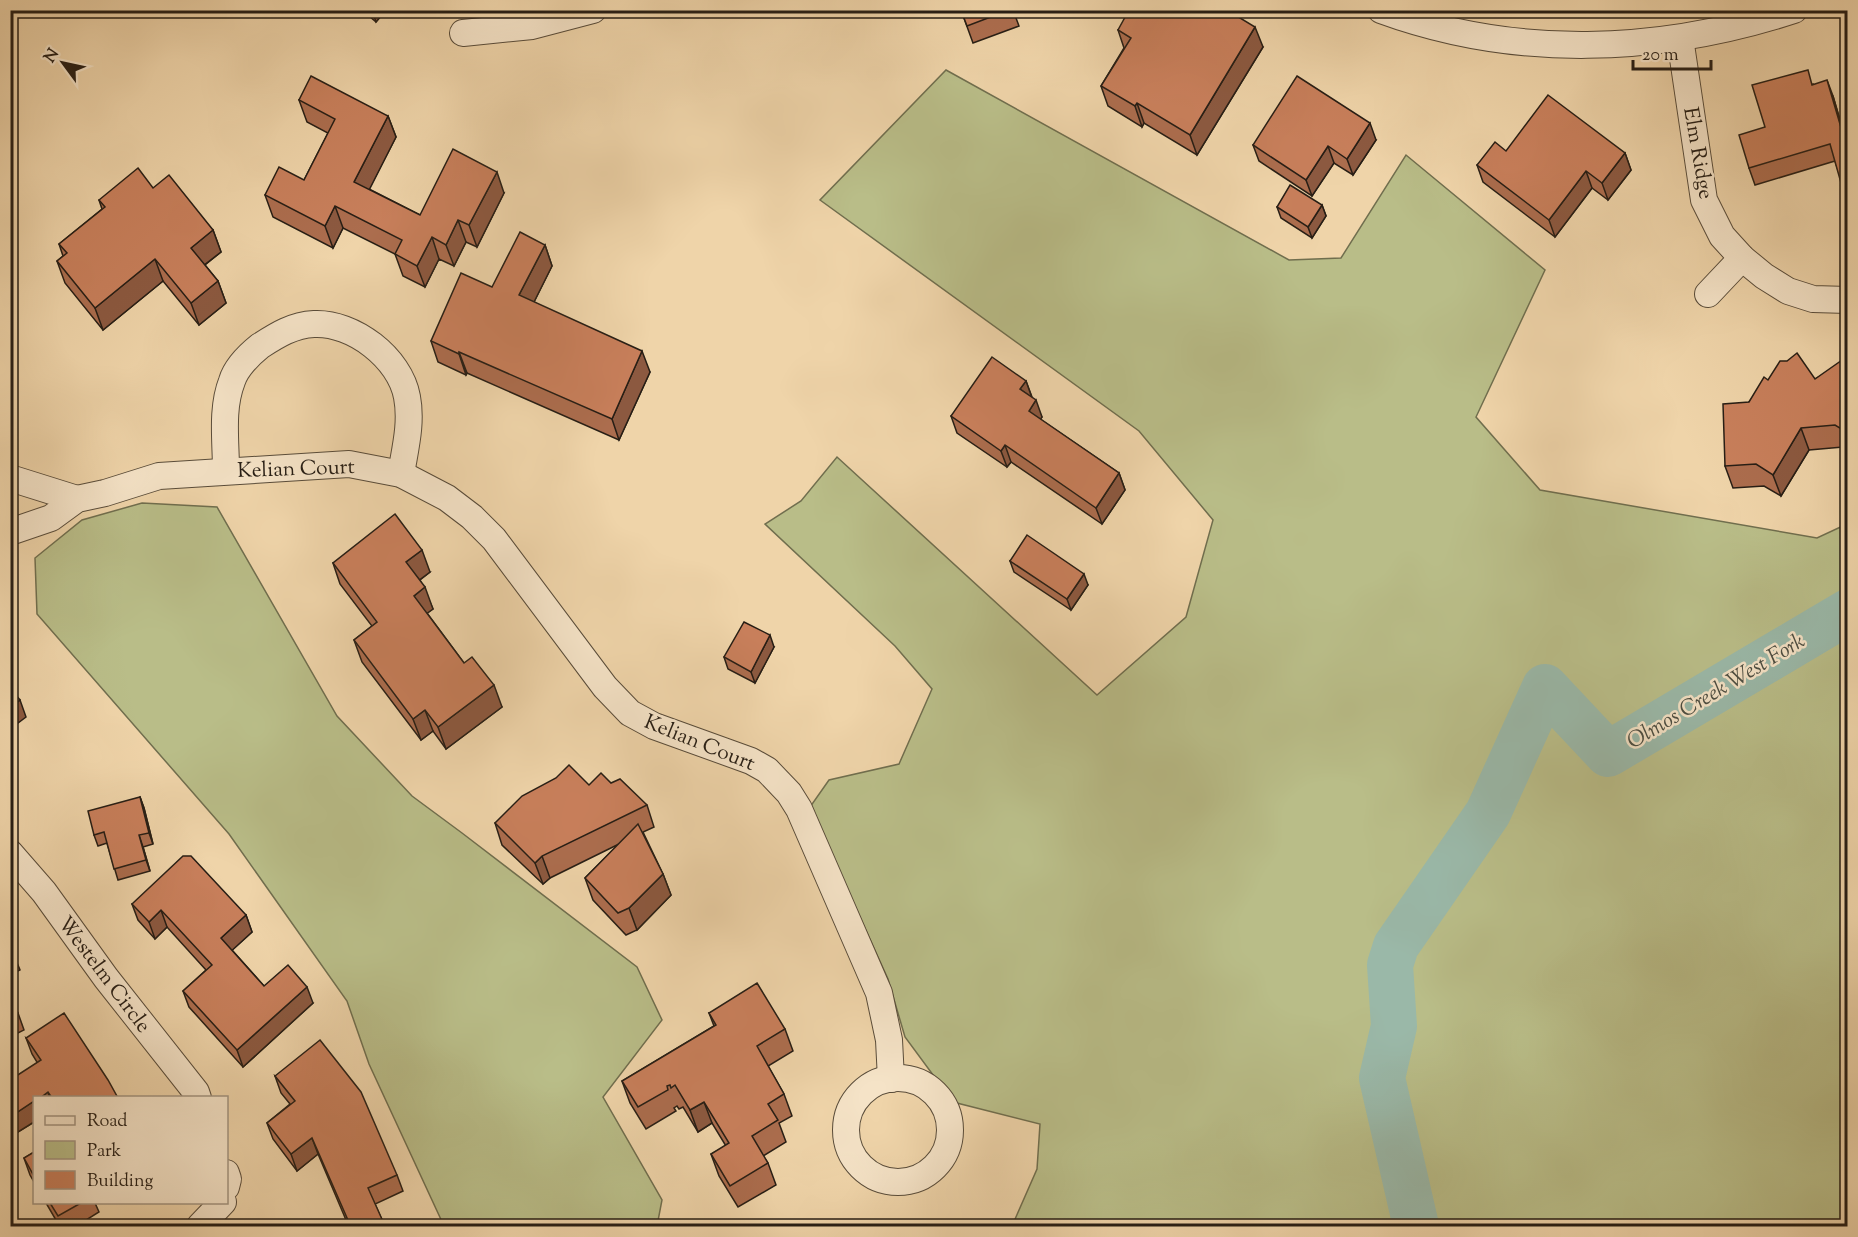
<svg xmlns="http://www.w3.org/2000/svg" width="1858" height="1237" font-family="'Sorts Mill Goudy',serif">
  <style>
    .green { fill: #b9bd88; stroke: #706e4e; stroke-width: 1.5 }
    .lines { fill: none; stroke-linecap: round; stroke-linejoin: round }
    .river { stroke: #9ab8a8; stroke-width: 46 }
    .minor-casing { stroke: #594c3a; stroke-width: 28 }
    .minor { stroke: #f5e3c7; stroke-width: 26 }
    .rail { stroke: #271e15; stroke-width: 4.5; stroke-dasharray: 10 10; stroke-linecap: butt }
    .wall { fill: #ac6d4e; stroke: #271e15; stroke-width: 1.5 }
    .shaded-wall { fill: #8c5940; stroke: #271e15; stroke-width: 1.5 }
    .building { fill: #c87f5b; stroke: #271e15; stroke-width: 1.5 }
    .labels { text-anchor: middle; stroke-width: 5; stroke-linejoin: round; paint-order: stroke }
    .street-label { font-size: 21px; fill: #271e15; stroke: #f5e3c7 }
    .water-label { font-size: 22px; font-style: italic; fill: #4a4c41; stroke: #f5e3c7 }
  </style>
  <rect width="100%" height="100%" fill="#efd4a9"/>
  <filter id="stains"><feTurbulence type="fractalNoise" baseFrequency=".00333" numOctaves="4"/><feColorMatrix values="0 0 0 0 .2 0 0 0 0 .09 0 0 0 0 .02 0 0 0 .5 -.17"/></filter>
  <radialGradient id="worn" r=".72"><stop offset=".6" stop-color="#630" stop-opacity="0"/><stop offset="1" stop-color="#630" stop-opacity=".3"/></radialGradient>
  <g class="green">
    <path d="M946 70 1289 260 1341 258 1406 155 1545 270 1476 417 1540 490 1817 538 1847 524V1226H1012L1037 1169 1040 1124 953 1102 905 1037 888 979 810 807 829 780 899 764 932 689 895 646 765 524 801 501 837 457 1097 695 1186 617 1213 520 1139 431 820 200Z"/>
    <path d="M142 503 217 507 337 716 412 796 462 833 637 967 662 1020 603 1097 662 1200 657 1226H444L369 1064 347 1001 229 834 37 614 35 558 82 520Z"/>
  </g>
  <g class="lines">
    <path class="river" d="M1416 1226 1382 1078 1394 1026 1390 965 1396 946 1488 813 1545 687 1608 754 1848 612"/>
    <g class="minor-casing">
      <g id="minor">
        <path d="M1381 10C1515 59 1659 54 1794 10"/>
        <path d="M463 33 532 26 593 10"/>
        <path d="M1680 38 1704 200 1722 236 1742 258 1764 276 1788 291 1813 299 1848 300"/>
        <path d="M1708 294 1742 258"/>
        <path d="M226 471C226 441 221 409 232 381 236 368 250 354 260 346 277 335 293 325 314 324 353 322 400 358 407 397 412 423 405 449 401 474"/>
        <path d="M10 478 77 499"/>
        <path d="M10 532 51 518 77 499 105 493 159 476 349 464 401 474 447 498 472 517 494 539 605 687 630 713 654 726 751 761 767 770 789 793 799 809 879 993 889 1040 891 1079"/>
        <path d="M10 853 44 892 106 978 196 1092 198 1098"/>
        <circle cx="898" cy="1130" r="52"/>
        <path d="M226 1173 228 1179 226 1187"/>
        <path d="M200 1226 223 1202"/>
      </g>
    </g>
    <use href="#minor" class="minor"/>
    <path class="rail" d="M1846 1226H1848"/>
  </g>
  <g class="wall">
    <path d="M362 10H386L376 22Z"/>
    <path d="M922 10H932L930 14Z"/>
    <path d="M961 10H1013L1019 26 973 43Z"/>
    <path d="M1118 30 1263 47 1197 155 1144 123 1142 127 1108 106 1101 86 1124 48Z"/>
    <path d="M1813 84 1833 96 1843 131 1848 130V201L1835 161 1755 185 1749 168 1765 127Z"/>
    <path d="M299 100 388 116 396 137 369 189 420 215 504 193 477 247 466 242 454 266 439 259 425 287 403 276 395 254 343 228 333 248 273 217 265 195 304 180 328 133 307 122Z"/>
    <path d="M1376 140 1353 175 1334 163 1312 196 1259 161 1253 145Z"/>
    <path d="M1506 151 1625 153 1631 170 1608 200 1592 188 1555 237 1483 182 1477 165Z"/>
    <path d="M153 188 213 230 221 252 205 265 218 281 226 303 199 325 163 281 103 330 65 283 57 261 63 256 59 244 102 209 99 200Z"/>
    <path d="M1322 205 1326 216 1312 238 1281 218 1277 207Z"/>
    <path d="M545 245 552 266 534 302 650 372 619 440 467 373 466 375 438 362 431 341 492 287Z"/>
    <path d="M1848 362V450L1843 447 1809 450 1781 496 1764 486 1733 488 1725 466 1749 402 1768 380 1815 379Z"/>
    <path d="M1026 381 1032 397 1042 417 1040 419 1119 473 1125 490 1102 524 1011 462 1007 467 957 433 951 416Z"/>
    <path d="M1010 561 1088 585 1071 610 1014 572Z"/>
    <path d="M333 563 430 572 420 580 433 609 427 613 464 663 502 707 446 749 433 731 421 740 362 662 354 640 372 626 340 584Z"/>
    <path d="M774 647 755 683 728 669 724 657Z"/>
    <path d="M611 783 647 805 654 827 643 832 663 874 671 895 637 930 626 935 593 900 585 878 619 844 550 878 543 884 502 845 495 823 589 785Z"/>
    <path d="M140 797 144 808 153 844 143 847 150 871 118 880 107 843 98 846 94 835Z"/>
    <path d="M132 904 246 915 252 932 232 950 264 986 313 1003 243 1067 189 1007 183 991 206 970 167 927 155 939 138 920Z"/>
    <path d="M10 946 20 970 10 975Z"/>
    <path d="M10 998 18 1013 24 1030 10 1037Z"/>
    <path d="M709 1013 785 1029 793 1051 768 1066 784 1094 792 1116 779 1123 786 1142 763 1156 768 1163 776 1185 738 1207 719 1176 711 1154 726 1146 712 1123 698 1132 683 1107 679 1109 677 1106 674 1108 676 1111 646 1129 630 1103 622 1081 714 1026Z"/>
    <path d="M26 1038 118 1098H34V1122L10 1137 37 1062 32 1054Z"/>
    <path d="M275 1076 397 1175 403 1191 375 1204 385 1227H349L318 1154 297 1171 273 1139 267 1123 290 1104 281 1093Z"/>
    <path d="M34 1152V1182L30 1175 24 1158Z"/>
    <path d="M46 1203H95L99 1212 75 1227H60Z"/>
  </g>
  <g class="shaded-wall">
    <path d="M372 10H386L376 22Z"/>
    <path d="M1255 27 1263 47 1197 155 1190 135Z"/>
    <path d="M1827 80 1833 96 1848 147 1842 131Z"/>
    <path d="M1137 103 1144 123 1142 127 1135 106Z"/>
    <path d="M388 116 396 137 362 204 354 182Z"/>
    <path d="M1370 123 1376 140 1353 175 1347 159Z"/>
    <path d="M1328 146 1334 163 1312 196 1306 180Z"/>
    <path d="M1625 153 1631 170 1608 200 1602 183Z"/>
    <path d="M1586 171 1592 188 1555 237 1549 220Z"/>
    <path d="M497 172 504 193 477 247 469 225Z"/>
    <path d="M1322 205 1326 216 1312 238 1308 227Z"/>
    <path d="M335 206 343 228 333 248 325 226Z"/>
    <path d="M458 220 466 242 454 266 446 245Z"/>
    <path d="M213 230 221 252 199 269 191 248Z"/>
    <path d="M432 237 439 259 425 287 417 266Z"/>
    <path d="M545 245 552 266 527 316 519 295Z"/>
    <path d="M155 259 163 281 103 330 95 308Z"/>
    <path d="M218 281 226 303 199 325 191 303Z"/>
    <path d="M642 351 650 372 619 440 612 419Z"/>
    <path d="M459 352 467 373 466 375 459 354Z"/>
    <path d="M1026 381 1032 398 1020 389Z"/>
    <path d="M1036 400 1042 417 1035 428 1029 411Z"/>
    <path d="M1801 428 1809 450 1781 496 1773 475Z"/>
    <path d="M1005 445 1011 462 1007 467 1001 451Z"/>
    <path d="M1119 473 1125 490 1102 524 1096 508Z"/>
    <path d="M422 550 430 572 414 584 406 562Z"/>
    <path d="M1084 574 1088 585 1071 610 1067 599Z"/>
    <path d="M425 587 433 609 422 617 414 596Z"/>
    <path d="M770 635 774 647 755 683 751 672Z"/>
    <path d="M494 685 502 707 446 749 438 727Z"/>
    <path d="M20 700 26 717 10 729V708Z"/>
    <path d="M425 710 433 731 421 740 413 719Z"/>
    <path d="M140 797 144 808 153 844 149 833Z"/>
    <path d="M139 835 143 847 150 871 146 860Z"/>
    <path d="M542 856 550 878 543 884 535 863Z"/>
    <path d="M663 874 671 895 637 930 629 908Z"/>
    <path d="M161 910 167 927 155 939 149 922Z"/>
    <path d="M246 915 252 932 227 955 221 938Z"/>
    <path d="M307 987 313 1003 243 1067 237 1050Z"/>
    <path d="M48 1092 50 1098H40Z"/>
    <path d="M34 1101V1122L10 1137V1117Z"/>
    <path d="M704 1102 712 1123 698 1132 690 1110Z"/>
    <path d="M312 1138 318 1154 297 1171 291 1154Z"/>
  </g>
  <g class="building">
    <path d="M961 10H1009L967 26Z"/>
    <path d="M1129 10H1227L1255 27 1190 135 1137 103 1135 106 1101 86 1131 38 1118 30Z"/>
    <path d="M1808 70 1812 85 1827 80 1842 131 1848 130V189L1843 190 1830 144 1749 168 1739 135 1765 127 1752 85Z"/>
    <path d="M311 76 388 116 354 182 420 215 453 149 497 172 469 225 458 220 446 245 432 237 417 266 395 254 402 240 335 206 325 226 265 195 279 167 304 180 335 119 299 100Z"/>
    <path d="M1297 76 1370 123 1347 159 1328 146 1306 180 1253 145Z"/>
    <path d="M1548 95 1625 153 1602 183 1586 171 1549 220 1477 165 1495 142 1506 151Z"/>
    <path d="M138 168 153 188 169 175 213 230 191 248 218 281 191 303 155 259 95 308 57 261 67 253 59 244 105 207 99 200Z"/>
    <path d="M1290 185 1322 205 1308 227 1277 207Z"/>
    <path d="M520 232 545 245 519 295 642 351 612 419 459 352V354L431 341 461 273 492 287Z"/>
    <path d="M1797 353 1815 379 1845 358 1848 362V433L1835 425 1801 428 1773 475 1756 464 1725 466 1723 404 1749 402 1764 377 1768 380 1780 361H1787Z"/>
    <path d="M992 357 1026 381 1020 389 1036 400 1029 411 1119 473 1096 508 1005 445 1001 451 951 416Z"/>
    <path d="M395 514 422 550 406 562 425 587 414 596 464 663 472 657 494 685 438 727 425 710 413 719 354 640 377 622 333 563Z"/>
    <path d="M1027 535 1084 574 1067 599 1010 561Z"/>
    <path d="M744 622 770 635 751 672 724 657Z"/>
    <path d="M10 688 20 700 10 708Z"/>
    <path d="M569 765 589 785 601 773 611 783 620 779 647 805 542 856 535 863 495 823 522 796 556 778Z"/>
    <path d="M140 797 149 833 139 835 146 860 114 869 104 832 94 835 88 811Z"/>
    <path d="M638 824 663 874 629 908 618 913 585 878Z"/>
    <path d="M183 856H191L246 915 221 938 264 986 288 965 307 987 237 1050 183 991 212 965 161 910 149 922 132 904Z"/>
    <path d="M10 946 14 953 10 955Z"/>
    <path d="M757 983 785 1029 757 1046 784 1094 768 1104 778 1120 752 1136 768 1163 730 1186 711 1154 729 1143 704 1102 690 1110 675 1085 671 1088 670 1085 667 1086 668 1090 638 1107 622 1081 716 1025 709 1013Z"/>
    <path d="M10 998 18 1013 10 1017Z"/>
    <path d="M64 1013 108 1080 118 1098H52L48 1092 40 1098H34V1101L10 1117V1080L41 1060 26 1038Z"/>
    <path d="M320 1040 361 1092 397 1175 368 1188 385 1226 383 1227H351L312 1138 291 1154 267 1123 295 1101 275 1076Z"/>
    <path d="M34 1152V1176L24 1158Z"/>
    <path d="M50 1203H81L58 1216Z"/>
    <path d="M761 1222 765 1227H757Z"/>
  </g>
  <g class="labels">
    <g class="street-label">
      <text transform="translate(1699 153) rotate(80)" y="7">Elm Ridge</text>
      <text transform="translate(296 468) rotate(-2)" y="7">Kelian Court</text>
      <text transform="translate(700 742) rotate(22)" y="7">Kelian Court</text>
      <text transform="translate(105 974) rotate(53)" y="7">Westelm Circle</text>
    </g>
    <g class="water-label">
      <text transform="translate(1715 690) rotate(-31)" y="8">Olmos Creek West Fork</text>
    </g>
  </g>
  <rect width="1858" height="1237" fill="none" stroke="#efd4a9" stroke-width="36"/>
  <rect x="12" y="12" width="1834" height="1213" fill="none" stroke="#271e15" stroke-width="3"/>
  <rect x="18" y="18" width="1822" height="1201" fill="none" stroke="#271e15" stroke-width="1.5"/>
  <rect x="33" y="1096" width="195" height="108" fill="#f5e3c7" stroke="#a39480" stroke-width="1.5"/>
  <rect x="45" y="1116" width="30" height="9" fill="#f5e3c7" stroke="#a39480" stroke-width="1.5"/>
  <text x="87" y="1126" font-size="18" fill="#271e15">Road</text>
  <rect x="45" y="1141" width="30" height="18" fill="#b9bd88" stroke="#a39480" stroke-width="1.5"/>
  <text x="87" y="1156" font-size="18" fill="#271e15">Park</text>
  <rect x="45" y="1171" width="30" height="18" fill="#c87f5b" stroke="#a39480" stroke-width="1.5"/>
  <text x="87" y="1186" font-size="18" fill="#271e15">Building</text>
  <g transform="translate(63 63) rotate(303)" stroke="#f5e3c7" stroke-width="4.5" paint-order="stroke">
  <path d="M0-4.5L10 22L0 15L-10 22Z" fill="#271e15"/>
  <text y="-9" font-size="16" font-weight="bold" text-anchor="middle" fill="#271e15">N</text>
  </g>
  <path d="M1633 60v9h78v-9" fill="none" stroke="#271e15" stroke-width="3"/>
  <text x="1642" y="60" font-size="18" fill="#271e15" stroke="#f5e3c7" stroke-width="4.5" paint-order="stroke">20 m</text>
  <rect width="100%" height="100%" filter="url(#stains)"/>
  <rect width="100%" height="100%" fill="url(#worn)"/>
</svg>
